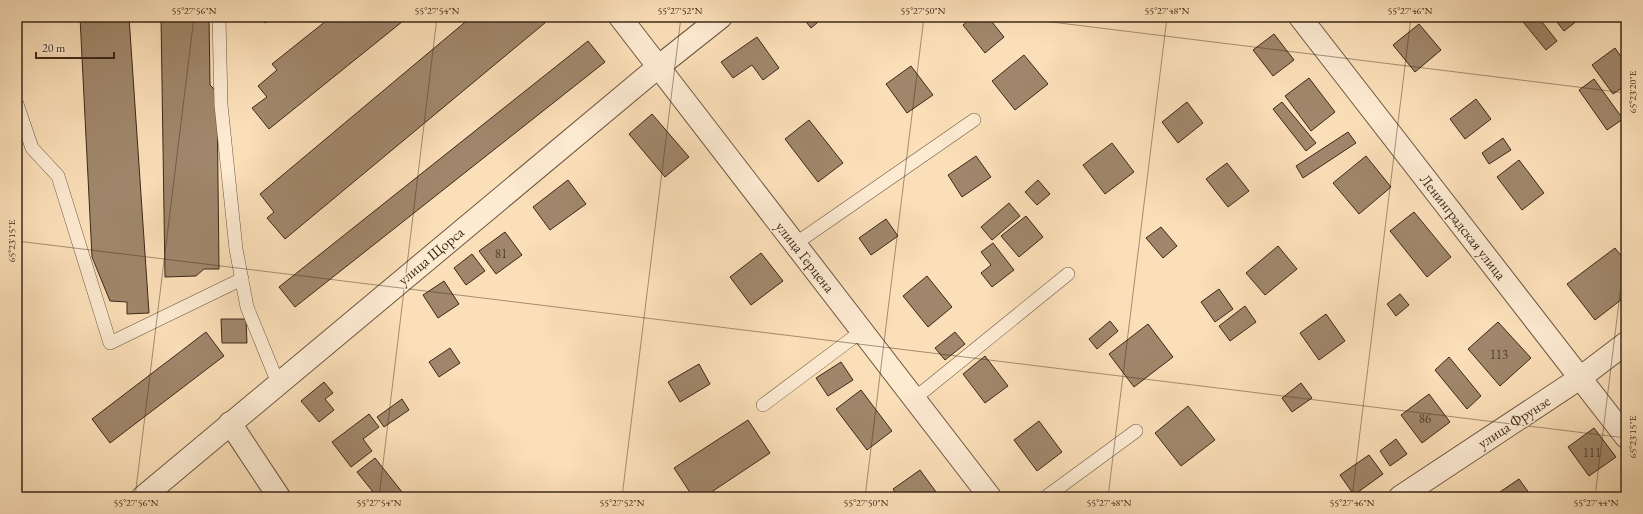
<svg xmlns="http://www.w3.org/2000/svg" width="1643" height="514" font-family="'EB Garamond',serif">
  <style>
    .building { fill: #a0876b; stroke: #3e2818 }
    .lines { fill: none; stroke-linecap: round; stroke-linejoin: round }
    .service-casing { stroke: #6d5640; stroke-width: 14 }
    .minor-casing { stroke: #6d5640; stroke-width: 24 }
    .service { stroke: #fcead1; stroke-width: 13 }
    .minor { stroke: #fcead1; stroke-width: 22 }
    .ticks { fill: none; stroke: #3e2818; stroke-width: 1; stroke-opacity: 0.45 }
    .labels { text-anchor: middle; stroke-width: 3.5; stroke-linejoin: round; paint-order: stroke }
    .number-label { font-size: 13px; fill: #56402d }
    .street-label { font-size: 15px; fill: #3e2818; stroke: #fcead1 }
    .neatline { fill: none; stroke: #3e2818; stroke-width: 1.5 }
    .ticks-label { font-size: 10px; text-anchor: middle; fill: #3e2818 }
  </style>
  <rect width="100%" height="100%" fill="#fbdfb8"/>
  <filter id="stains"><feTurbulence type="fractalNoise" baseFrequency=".005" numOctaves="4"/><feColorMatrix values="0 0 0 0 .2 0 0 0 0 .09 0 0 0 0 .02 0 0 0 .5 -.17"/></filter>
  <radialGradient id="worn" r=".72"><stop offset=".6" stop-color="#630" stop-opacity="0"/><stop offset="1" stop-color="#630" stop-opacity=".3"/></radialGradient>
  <g class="building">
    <path d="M80 17H129L149 313 127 314V302L110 301 92 257Z"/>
    <path d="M161 17H209L210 85 217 92 219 269H204L196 276 165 277Z"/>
    <path d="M260 17H273L265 23Z"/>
    <path d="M331 17H408L269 129 252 108 267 97 258 86 277 70 272 64Z"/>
    <path d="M474 17H542L546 22 285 239 267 218 274 212 260 194 470 18 471 19Z"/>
    <path d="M802 17H824L811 28Z"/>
    <path d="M973 17H988L1004 37 985 53 963 25Z"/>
    <path d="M1519 17H1538L1557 41 1546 50Z"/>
    <path d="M1553 17H1582L1564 31Z"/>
    <path d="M1419 24 1441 50 1415 72 1393 45Z"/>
    <path d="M1274 34 1294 60 1273 76 1253 50Z"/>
    <path d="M757 37 779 68 763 80 752 65 733 78 721 62Z"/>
    <path d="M588 41 605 62 295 307 279 287Z"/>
    <path d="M1615 48 1626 64V85L1613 94 1592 65Z"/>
    <path d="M1024 55 1048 84 1015 110 992 81Z"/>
    <path d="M911 66 933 95 907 113 886 84Z"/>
    <path d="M1309 78 1335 112 1311 131 1285 96Z"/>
    <path d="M1594 79 1623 119 1607 130 1579 90Z"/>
    <path d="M1476 99 1491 119 1465 139 1450 119Z"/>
    <path d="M1187 102 1203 123 1178 143 1162 122Z"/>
    <path d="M1282 102 1316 143 1306 151 1273 109Z"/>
    <path d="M652 114 689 157 665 177 629 134Z"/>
    <path d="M809 120 843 163 818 182 785 139Z"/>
    <path d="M1348 132 1356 143 1303 178 1296 166Z"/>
    <path d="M1503 138 1511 150 1489 164 1482 153Z"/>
    <path d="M1112 143 1134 172 1105 194 1083 165Z"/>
    <path d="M976 156 991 177 962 197 948 175Z"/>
    <path d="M1366 156 1391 187 1359 214 1333 183Z"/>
    <path d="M1519 160 1544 193 1522 210 1497 177Z"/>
    <path d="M1227 163 1249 191 1228 207 1206 179Z"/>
    <path d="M568 180 586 204 550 230 533 207Z"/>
    <path d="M1038 180 1050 194 1037 205 1025 192Z"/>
    <path d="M1009 203 1020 216 992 240 981 227Z"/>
    <path d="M1414 212 1451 257 1427 277 1390 231Z"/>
    <path d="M1026 216 1043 237 1019 257 1001 236Z"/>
    <path d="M886 219 898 236 871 255 859 238Z"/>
    <path d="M1161 227 1177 246 1163 258 1146 238Z"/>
    <path d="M505 232 522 255 496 274 479 251Z"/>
    <path d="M993 243 1014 270 992 287 981 273 991 265 981 252Z"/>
    <path d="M1278 246 1297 269 1265 295 1246 273Z"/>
    <path d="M1615 248 1626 262V296L1595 320 1567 284Z"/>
    <path d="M761 253 783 281 751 305 730 277Z"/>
    <path d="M472 254 485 271 466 285 454 268Z"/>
    <path d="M927 276 952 307 928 327 903 296Z"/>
    <path d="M444 281 459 304 438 318 423 295Z"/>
    <path d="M1219 289 1233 309 1215 322 1201 302Z"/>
    <path d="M1400 294 1409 305 1396 316 1387 304Z"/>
    <path d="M1245 306 1256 322 1230 341 1219 326Z"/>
    <path d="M1326 314 1345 341 1319 360 1300 333Z"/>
    <path d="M221 319H246L247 343H222Z"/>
    <path d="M1110 321 1118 331 1097 349 1089 339Z"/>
    <path d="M1498 322 1531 358 1500 386 1468 349Z"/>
    <path d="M1148 324 1173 357 1134 387 1109 354Z"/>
    <path d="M206 332 224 356 110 443 92 419Z"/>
    <path d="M955 332 965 344 945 360 935 348Z"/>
    <path d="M450 348 460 363 439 377 429 362Z"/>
    <path d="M985 356 1008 386 985 403 963 374Z"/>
    <path d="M1449 357 1481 396 1467 409 1435 370Z"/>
    <path d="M841 362 853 380 828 396 816 378Z"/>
    <path d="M699 364 710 384 680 402 668 382Z"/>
    <path d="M324 382 333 393 325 399 334 410 319 422 301 401Z"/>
    <path d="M1301 383 1312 398 1292 412 1282 398Z"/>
    <path d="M861 390 892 431 867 450 836 409Z"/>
    <path d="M1429 394 1450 422 1422 443 1401 415Z"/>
    <path d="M402 399 409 410 384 427 377 417Z"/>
    <path d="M1188 406 1215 440 1181 466 1155 433Z"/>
    <path d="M369 414 379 427 363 439 372 451 351 467 332 442Z"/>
    <path d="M748 420 770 453 704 497H693L674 468Z"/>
    <path d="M1039 421 1062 452 1037 471 1014 440Z"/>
    <path d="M1594 428 1616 457 1589 476 1568 447Z"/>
    <path d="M1396 439 1407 454 1390 466 1380 451Z"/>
    <path d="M1369 455 1383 474 1354 495 1340 475Z"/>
    <path d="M375 458 406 497H377L357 472Z"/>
    <path d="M920 470 939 496 898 497 893 489Z"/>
    <path d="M1519 479 1532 497H1495L1494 496Z"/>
    <path d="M1093 492 1097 497H1086Z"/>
  </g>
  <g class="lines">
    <g class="service-casing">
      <g id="service">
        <path d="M219 17 221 105 236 249 247 307 278 383"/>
        <path d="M17 104 32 148 58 176 110 343 242 279"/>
        <path d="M795 244 974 120"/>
        <path d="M914 399 1068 274"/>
        <path d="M763 405 862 331"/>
        <path d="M1046 497 1136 431"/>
      </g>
    </g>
    <g class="minor-casing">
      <g id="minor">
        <path d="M620 17 990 497"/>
        <path d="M1300 17 1626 437"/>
        <path d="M230 423 279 497"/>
        <path d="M143 497 658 67 721 17"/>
        <path d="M1400 497 1580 378 1626 343"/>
      </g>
    </g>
    <use href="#service" class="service"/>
    <use href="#minor" class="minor"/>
  </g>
  <path class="ticks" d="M1011 17 1626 93M17 241 1626 438M135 497 194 17M379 497 437 17M622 497 681 17M865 497 924 17M1108 497 1167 17M1352 497 1411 17M1595 497 1626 245"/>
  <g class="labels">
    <g class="number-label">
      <text x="501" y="258">81</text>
      <text x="1499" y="359">113</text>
      <text x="1425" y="423">86</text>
      <text x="1592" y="457">111</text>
    </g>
    <g class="street-label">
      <text transform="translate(1463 227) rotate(52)" y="5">Ленинградская улица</text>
      <text transform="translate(431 256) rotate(-40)" y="5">улица Щорса</text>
      <text transform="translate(805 257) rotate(52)" y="5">улица Герцена</text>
      <text transform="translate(1514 422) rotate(-33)" y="5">улица Фрунзе</text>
    </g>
  </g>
  <rect width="1643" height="514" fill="none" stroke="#fbdfb8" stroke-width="44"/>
  <path d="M36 52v6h78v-6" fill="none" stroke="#3e2818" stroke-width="2"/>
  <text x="42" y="52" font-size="12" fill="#3e2818" stroke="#fcead1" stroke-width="3" paint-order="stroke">20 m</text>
  <rect x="22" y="22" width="1599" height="470" class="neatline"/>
  <g class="ticks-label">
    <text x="194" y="14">55°27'56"N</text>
    <text x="437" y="14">55°27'54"N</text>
    <text x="680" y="14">55°27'52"N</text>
    <text x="923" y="14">55°27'50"N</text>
    <text x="1167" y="14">55°27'48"N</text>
    <text x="1410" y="14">55°27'46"N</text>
    <text transform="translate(1632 92) rotate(-90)" y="4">65°23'20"E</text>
    <text transform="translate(11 241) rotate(-90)" y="4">65°23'15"E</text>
    <text transform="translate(1632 437) rotate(-90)" y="4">65°23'15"E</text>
    <text x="136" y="506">55°27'56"N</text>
    <text x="379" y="506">55°27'54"N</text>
    <text x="622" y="506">55°27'52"N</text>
    <text x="866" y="506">55°27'50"N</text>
    <text x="1109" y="506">55°27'48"N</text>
    <text x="1352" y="506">55°27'46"N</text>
    <text x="1596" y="506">55°27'44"N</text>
  </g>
  <rect width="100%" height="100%" filter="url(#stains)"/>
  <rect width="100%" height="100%" fill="url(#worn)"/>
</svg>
